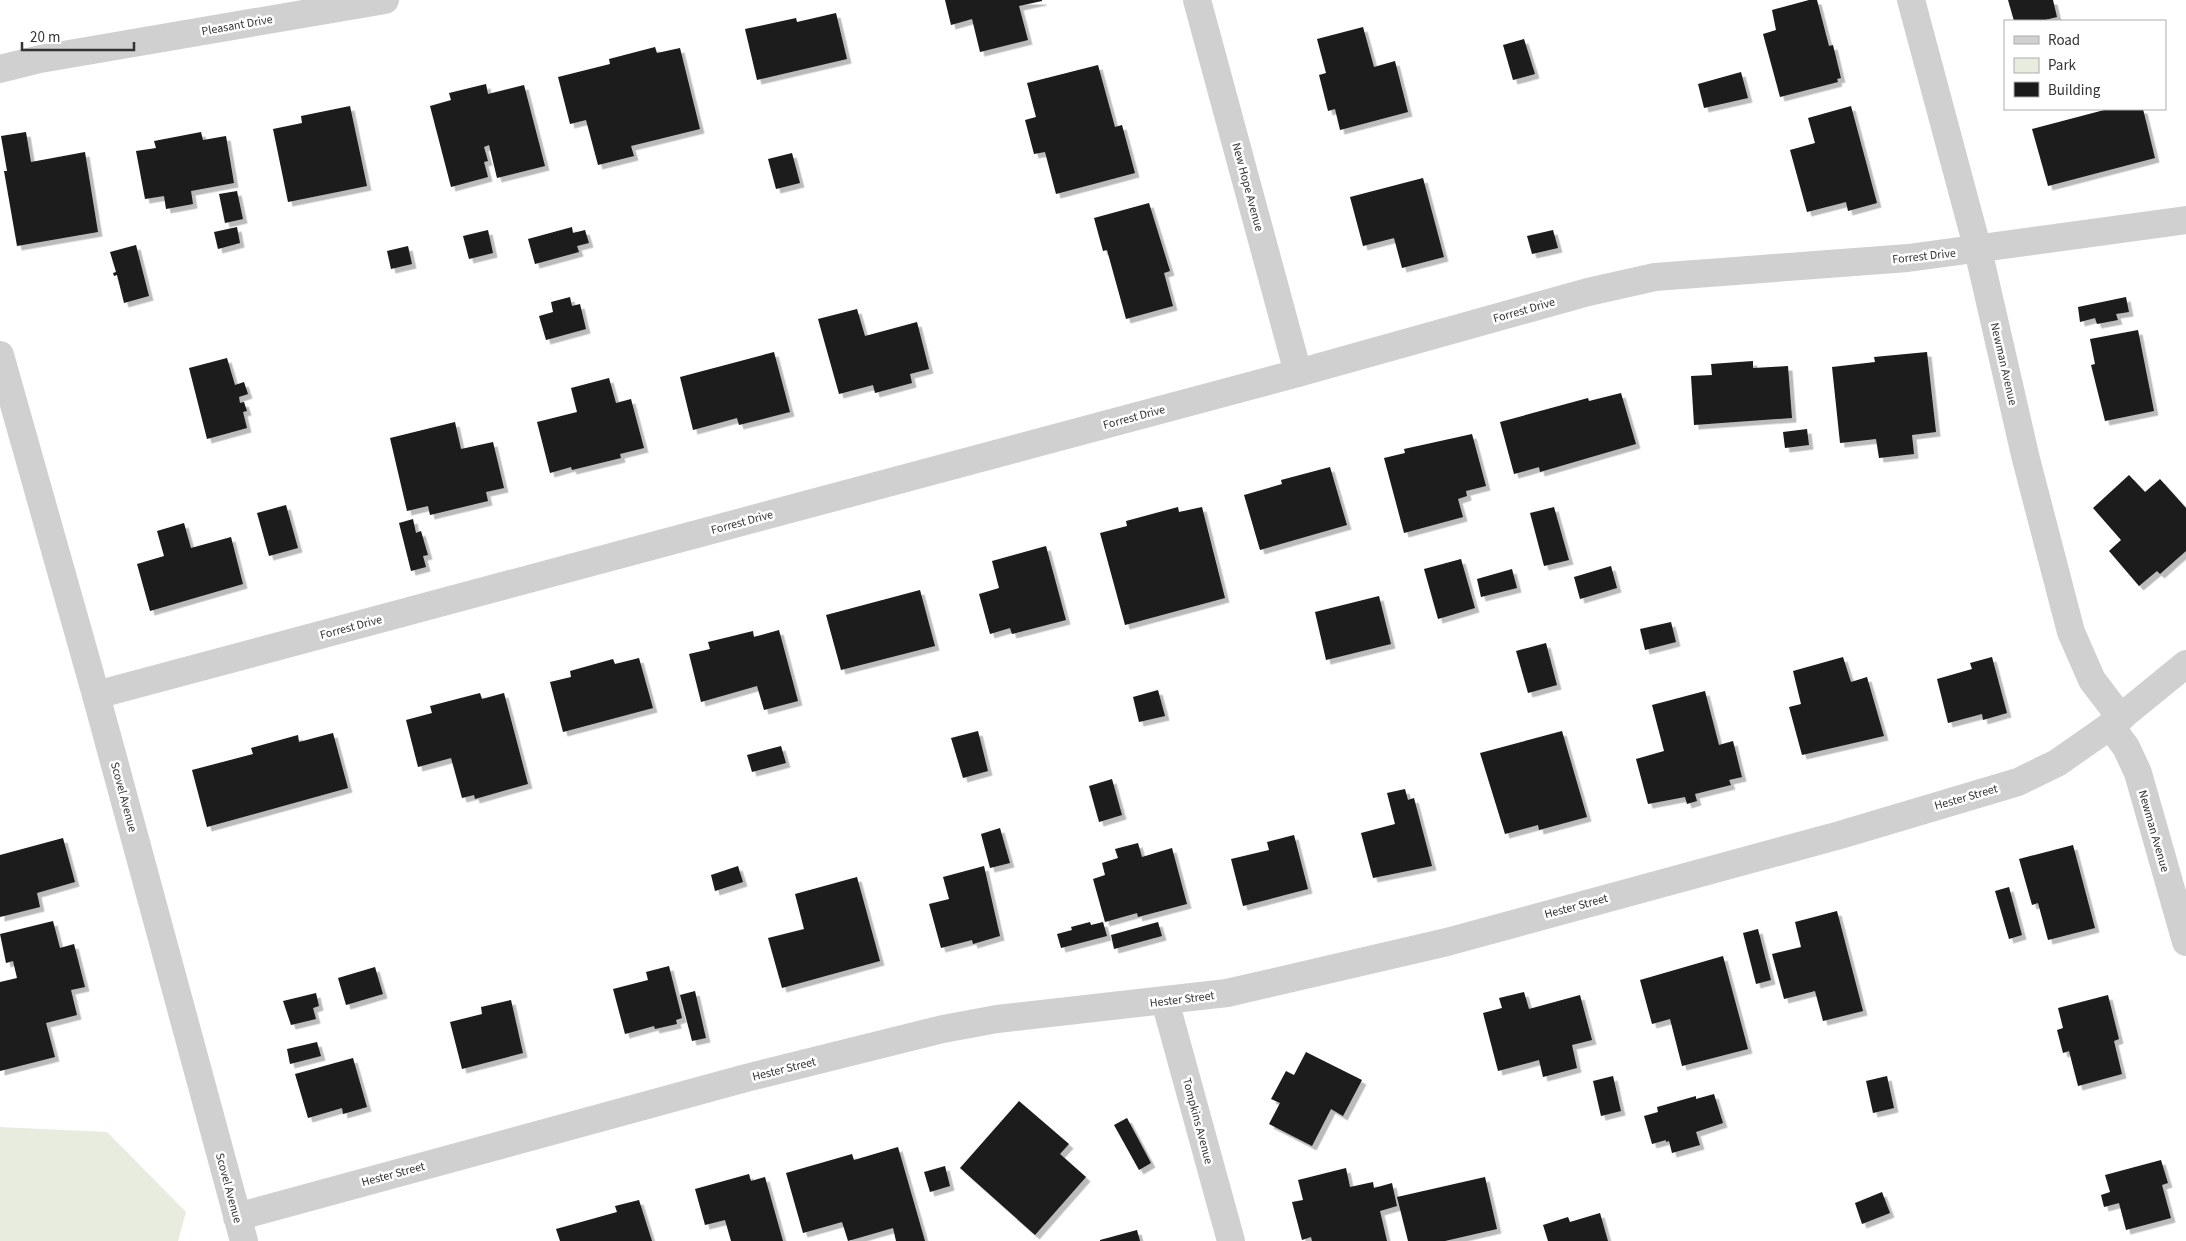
<svg xmlns="http://www.w3.org/2000/svg" width="2186" height="1241" font-family="'Source Sans 3',sans-serif">
  <style>
    .green { fill: #e8ecde }
    .building { fill: #1a1a1a; filter: url(#shadow) }
    .lines { fill: none; stroke-linecap: round; stroke-linejoin: round }
    .street { stroke: #d0d0d0; stroke-width: 28 }
    .labels { text-anchor: middle; stroke-width: 5; stroke-linejoin: round; paint-order: stroke }
    .street-label { font-size: 12px; fill: #333; stroke: #fff }
  </style>
  <defs>
    <filter id="shadow"><feDropShadow dx="4.5" dy="4.5" stdDeviation="0" flood-color="#0004"/></filter>
  </defs>
  <rect width="100%" height="100%" fill="#fff"/>
  <path class="green" d="M0 1127 107 1132 186 1212 178 1241H0Z"/>
  <g class="building">
    <path d="M945 0H1042V1L1019 6 1028 40 980 52 972 19 951 25Z"/>
    <path d="M1809 0H1817L1829 46 1833 45 1841 78 1837 79 1838 82 1780 97 1763 34 1776 30 1772 10Z"/>
    <path d="M2008 0H2053L2057 17 2041 21H2014Z"/>
    <path d="M836 13 847 59 757 80 745 29 796 18 797 22Z"/>
    <path d="M1363 27 1374 67 1395 61 1408 112 1340 130 1335 109 1328 111 1319 75 1326 73 1317 39Z"/>
    <path d="M1524 39 1535 74 1513 80 1503 45Z"/>
    <path d="M655 47 657 53 680 48 700 129 631 146 634 156 598 165 586 120 570 124 558 77 610 64 609 59Z"/>
    <path d="M1098 65 1115 127 1122 125 1135 173 1056 194 1045 152 1034 154 1025 120 1036 117 1027 83Z"/>
    <path d="M1741 72 1748 98 1704 108 1698 84Z"/>
    <path d="M486 84 488 94 524 85 545 166 497 178 489 145 484 147 488 161 484 162 488 177 451 187 430 106 451 100 449 93Z"/>
    <path d="M350 106 367 186 288 202 273 129 302 123 301 116Z"/>
    <path d="M1851 106 1877 203 1848 211 1846 202 1807 212 1790 150 1815 143 1808 118Z"/>
    <path d="M2108 109H2143L2155 158 2048 186 2032 129Z"/>
    <path d="M26 132 31 162 85 152 98 232 17 246 4 171H7L1 136Z"/>
    <path d="M201 132 203 140 226 136 234 183 191 191 193 204 166 209 164 196 145 199 136 151 156 148 154 141Z"/>
    <path d="M792 153 800 183 776 189 768 159Z"/>
    <path d="M1423 178 1444 257 1402 268 1394 238 1363 246 1350 197Z"/>
    <path d="M237 191 243 219 225 223 219 194Z"/>
    <path d="M1149 203 1170 271 1164 273 1173 306 1126 319 1107 250 1103 251 1094 218Z"/>
    <path d="M237 227 240 243 218 249 214 232Z"/>
    <path d="M572 227 573 233 585 230 589 243 577 246 579 252 535 264 528 239Z"/>
    <path d="M488 230 493 253 469 259 463 236Z"/>
    <path d="M1553 230 1558 248 1532 254 1527 236Z"/>
    <path d="M136 245 149 296 124 303 117 275 114 276 113 273 116 272 110 252Z"/>
    <path d="M408 246 412 264 391 269 387 251Z"/>
    <path d="M570 297 572 306 580 304 586 329 546 340 539 316 553 312 551 302Z"/>
    <path d="M2126 297 2129 312 2116 314 2118 320 2097 324 2095 318 2080 322 2078 307Z"/>
    <path d="M857 309 865 336 917 322 929 369 910 374 912 383 875 393 873 385 839 394 818 319Z"/>
    <path d="M2138 330 2154 411 2105 421 2091 365 2095 364 2090 339Z"/>
    <path d="M774 352 790 412 739 425 737 418 693 430 680 377Z"/>
    <path d="M1927 352 1936 432 1912 435 1914 454 1879 458 1876 439 1840 443 1832 367 1875 362 1874 357Z"/>
    <path d="M227 358 235 385 244 382 248 394 239 397 240 403 244 402 247 411 243 412 247 428 207 439 189 368Z"/>
    <path d="M1753 361V368L1788 366 1792 418 1694 425 1691 376 1712 375 1711 364Z"/>
    <path d="M609 378 616 403 631 399 644 448 620 454 621 458 572 470 571 467 550 473 537 422 577 412 571 388Z"/>
    <path d="M1621 393 1636 444 1540 472 1539 467 1514 474 1500 422 1588 398 1589 401Z"/>
    <path d="M455 422 461 449 493 442 504 488 486 492 488 501 430 515 428 506 407 511 390 438Z"/>
    <path d="M1807 429 1809 445 1785 448 1783 432Z"/>
    <path d="M1472 434 1486 486 1466 491 1467 496 1458 499 1463 517 1404 533 1384 458 1405 453 1404 449Z"/>
    <path d="M1330 467 1347 525 1260 550 1244 495 1282 484 1281 480Z"/>
    <path d="M2129 475 2145 492 2160 479 2186 508V551L2160 574 2157 571 2139 586 2109 551 2121 540 2093 508Z"/>
    <path d="M286 505 298 548 269 556 257 513Z"/>
    <path d="M1178 507 1179 512 1202 507 1225 598 1125 625 1100 533 1127 526 1126 521Z"/>
    <path d="M1554 507 1569 560 1544 566 1530 513Z"/>
    <path d="M413 519 416 533 421 531 428 555 423 556 426 567 411 571 399 523Z"/>
    <path d="M184 523 191 548 231 537 243 584 150 611 137 564 164 556 157 531Z"/>
    <path d="M1046 546 1066 620 1012 634 1010 628 990 634 979 594 999 588 992 561Z"/>
    <path d="M1461 559 1475 608 1438 619 1424 569Z"/>
    <path d="M1611 566 1617 588 1580 599 1574 577Z"/>
    <path d="M1512 569 1517 588 1481 597 1477 579Z"/>
    <path d="M920 590 935 646 841 670 826 615Z"/>
    <path d="M1379 596 1391 644 1326 660 1315 612Z"/>
    <path d="M1671 622 1676 642 1645 650 1640 629Z"/>
    <path d="M779 630 798 701 764 710 757 686 701 702 689 654 710 649 708 642 753 631 754 637Z"/>
    <path d="M1546 643 1557 685 1528 693 1516 651Z"/>
    <path d="M1843 657 1851 682 1867 677 1884 736 1802 755 1789 707 1801 704 1793 671Z"/>
    <path d="M1992 657 2007 713 1983 720 1982 714 1948 723 1937 679 1972 669 1970 663Z"/>
    <path d="M639 658 653 708 563 732 550 682 571 677 570 671 613 659 615 664Z"/>
    <path d="M1158 690 1165 716 1139 722 1133 697Z"/>
    <path d="M1705 691 1719 745 1733 741 1742 777 1729 780 1731 785 1695 794 1697 801 1687 804 1685 797 1648 804 1636 759 1664 751 1652 705Z"/>
    <path d="M480 693 482 699 504 693 528 784 475 799 474 795 462 798 451 758 418 767 406 720 432 713 430 706Z"/>
    <path d="M978 731 988 771 963 778 951 738Z"/>
    <path d="M1562 731 1587 817 1539 830 1538 825 1505 834 1480 753Z"/>
    <path d="M333 733 348 788 207 827 192 770 253 754 251 748 298 735 299 742Z"/>
    <path d="M781 746 786 763 752 772 747 755Z"/>
    <path d="M1112 779 1122 815 1099 822 1089 786Z"/>
    <path d="M1405 789 1408 800 1414 798 1432 866 1373 878 1361 833 1395 824 1387 793Z"/>
    <path d="M1000 828 1010 863 990 868 981 834Z"/>
    <path d="M1294 835 1308 889 1243 906 1231 859 1269 850 1267 842Z"/>
    <path d="M63 838 75 882 37 893 40 907 0 917V855Z"/>
    <path d="M1138 843 1142 857 1172 848 1187 904 1138 917 1137 913 1105 922 1093 879 1105 875 1102 863 1118 858 1115 849Z"/>
    <path d="M2073 845 2095 928 2048 940 2038 903 2032 905 2019 859Z"/>
    <path d="M738 866 743 882 715 891 711 875Z"/>
    <path d="M984 866 1000 936 973 944 972 940 941 948 929 904 949 899 943 877Z"/>
    <path d="M857 877 880 961 782 988 768 938 804 929 795 894Z"/>
    <path d="M2009 887 2022 935 2009 939 1995 891Z"/>
    <path d="M1837 911 1863 1011 1823 1021 1815 991 1784 999 1772 954 1801 947 1795 922Z"/>
    <path d="M53 921 60 948 74 944 85 987 71 990 77 1015 46 1023 55 1057 0 1071V982L17 978 13 961 6 963 0 934Z"/>
    <path d="M1090 922 1091 925 1103 922 1107 936 1061 948 1057 934 1072 930 1071 927Z"/>
    <path d="M1158 922 1162 936 1114 949 1111 935Z"/>
    <path d="M1758 929 1771 980 1756 984 1743 933Z"/>
    <path d="M1723 956 1748 1049 1682 1066 1670 1019 1652 1024 1640 980Z"/>
    <path d="M669 966 682 1018 676 1020 677 1024 655 1029 654 1026 625 1034 613 989 648 980 646 972Z"/>
    <path d="M375 967 383 994 346 1005 338 978Z"/>
    <path d="M695 991 706 1038 692 1041 680 995Z"/>
    <path d="M1524 992 1529 1009 1580 995 1592 1040 1572 1045 1577 1068 1543 1077 1539 1060 1498 1071 1483 1013 1502 1008 1499 998Z"/>
    <path d="M316 993 319 1006 313 1008 316 1019 291 1025 283 1001Z"/>
    <path d="M2108 995 2119 1039 2114 1041 2122 1074 2078 1086 2069 1051 2063 1053 2057 1030 2063 1028 2058 1008Z"/>
    <path d="M511 1000 523 1053 462 1069 450 1022 482 1014 481 1007Z"/>
    <path d="M317 1042 321 1056 290 1064 287 1049Z"/>
    <path d="M1306 1052 1362 1080 1343 1116 1331 1109 1312 1146 1269 1124 1280 1103 1271 1099 1286 1071 1294 1075Z"/>
    <path d="M353 1058 367 1107 343 1114 342 1108 308 1118 295 1074Z"/>
    <path d="M1613 1076 1621 1111 1601 1116 1593 1081Z"/>
    <path d="M1887 1076 1894 1108 1873 1113 1866 1081Z"/>
    <path d="M1714 1094 1723 1123 1696 1132 1700 1145 1672 1153 1669 1141 1666 1142V1140L1652 1144 1644 1116 1658 1112 1657 1107 1696 1096V1099Z"/>
    <path d="M1019 1101 1069 1144 1060 1154 1086 1177 1035 1235 960 1168Z"/>
    <path d="M1127 1118 1151 1163 1139 1170 1114 1125Z"/>
    <path d="M898 1147 925 1241H896L893 1228 848 1241 842 1222 803 1233 786 1173 852 1154 854 1160Z"/>
    <path d="M2161 1160 2168 1183 2162 1185 2171 1218 2126 1230 2119 1203 2104 1207 2101 1195 2110 1192 2105 1175Z"/>
    <path d="M945 1166 950 1186 930 1192 924 1172Z"/>
    <path d="M1346 1168 1350 1187 1373 1182 1374 1188 1392 1183 1397 1206 1380 1211 1387 1241H1312L1311 1237 1302 1240 1292 1202 1303 1200 1298 1180Z"/>
    <path d="M749 1174 751 1181 765 1177 783 1241H731L725 1220 705 1225 695 1189Z"/>
    <path d="M1485 1177 1497 1229 1445 1241H1408L1397 1197Z"/>
    <path d="M1882 1192 1890 1213 1862 1224 1855 1203Z"/>
    <path d="M639 1200 652 1241H560L556 1229 617 1212 615 1206Z"/>
    <path d="M1600 1213 1608 1241H1548L1543 1225 1568 1217 1570 1222Z"/>
    <path d="M1137 1230 1140 1241H1100V1240Z"/>
  </g>
  <g class="lines">
    <g class="street">
      <path d="M1197 0 1298 373"/>
      <path d="M1911 0 1978 250 2026 459 2071 632 2092 680 2121 718"/>
      <path d="M0 69 40 59 385 0"/>
      <path d="M0 355 96 695 244 1241"/>
      <path d="M96 695 1298 373 1588 292 1655 277 1908 258 2186 220"/>
      <path d="M2110 726 2126 747 2138 773 2186 942"/>
      <path d="M1165 1001 1231 1241"/>
      <path d="M237 1217 746 1078 943 1029 997 1019 1227 993 1447 942 1840 835 2018 782 2057 763 2110 726 2186 664"/>
    </g>
  </g>
  <g class="labels">
    <g class="street-label">
      <text transform="translate(237 25) rotate(-10)" y="4">Pleasant Drive</text>
      <text transform="translate(1248 187) rotate(75)" y="4">New Hope Avenue</text>
      <text transform="translate(1924 256) rotate(-6)" y="4">Forrest Drive</text>
      <text transform="translate(1524 310) rotate(-16)" y="4">Forrest Drive</text>
      <text transform="translate(2004 364) rotate(77)" y="4">Newman Avenue</text>
      <text transform="translate(1134 417) rotate(-15)" y="4">Forrest Drive</text>
      <text transform="translate(742 522) rotate(-15)" y="4">Forrest Drive</text>
      <text transform="translate(351 627) rotate(-15)" y="4">Forrest Drive</text>
      <text transform="translate(124 797) rotate(75)" y="4">Scovel Avenue</text>
      <text transform="translate(1966 797) rotate(-16)" y="4">Hester Street</text>
      <text transform="translate(2154 831) rotate(74)" y="4">Newman Avenue</text>
      <text transform="translate(1576 906) rotate(-15)" y="4">Hester Street</text>
      <text transform="translate(1182 999) rotate(-7)" y="4">Hester Street</text>
      <text transform="translate(784 1069) rotate(-14)" y="4">Hester Street</text>
      <text transform="translate(1198 1121) rotate(75)" y="4">Tompkins Avenue</text>
      <text transform="translate(393 1174) rotate(-15)" y="4">Hester Street</text>
      <text transform="translate(229 1188) rotate(75)" y="4">Scovel Avenue</text>
    </g>
  </g>
  <rect x="2004" y="20" width="162" height="90" fill="#ffffff" stroke="#adadad"/>
  <rect x="2014" y="36" width="25" height="8" fill="#d0d0d0" stroke="#adadad"/>
  <text x="2048" y="45" font-size="15" fill="#333333">Road</text>
  <rect x="2014" y="58" width="25" height="15" fill="#e8ecde" stroke="#adadad"/>
  <text x="2048" y="70" font-size="15" fill="#333333">Park</text>
  <rect x="2014" y="82" width="25" height="15" fill="#1a1a1a" stroke="#adadad"/>
  <text x="2048" y="95" font-size="15" fill="#333333">Building</text>
  <path d="M22 42v8h112v-8" fill="none" stroke="#333333" stroke-width="2.5"/>
  <text x="30" y="42" font-size="15" fill="#333333" stroke="#ffffff" stroke-width="4" paint-order="stroke">20 m</text>
</svg>
